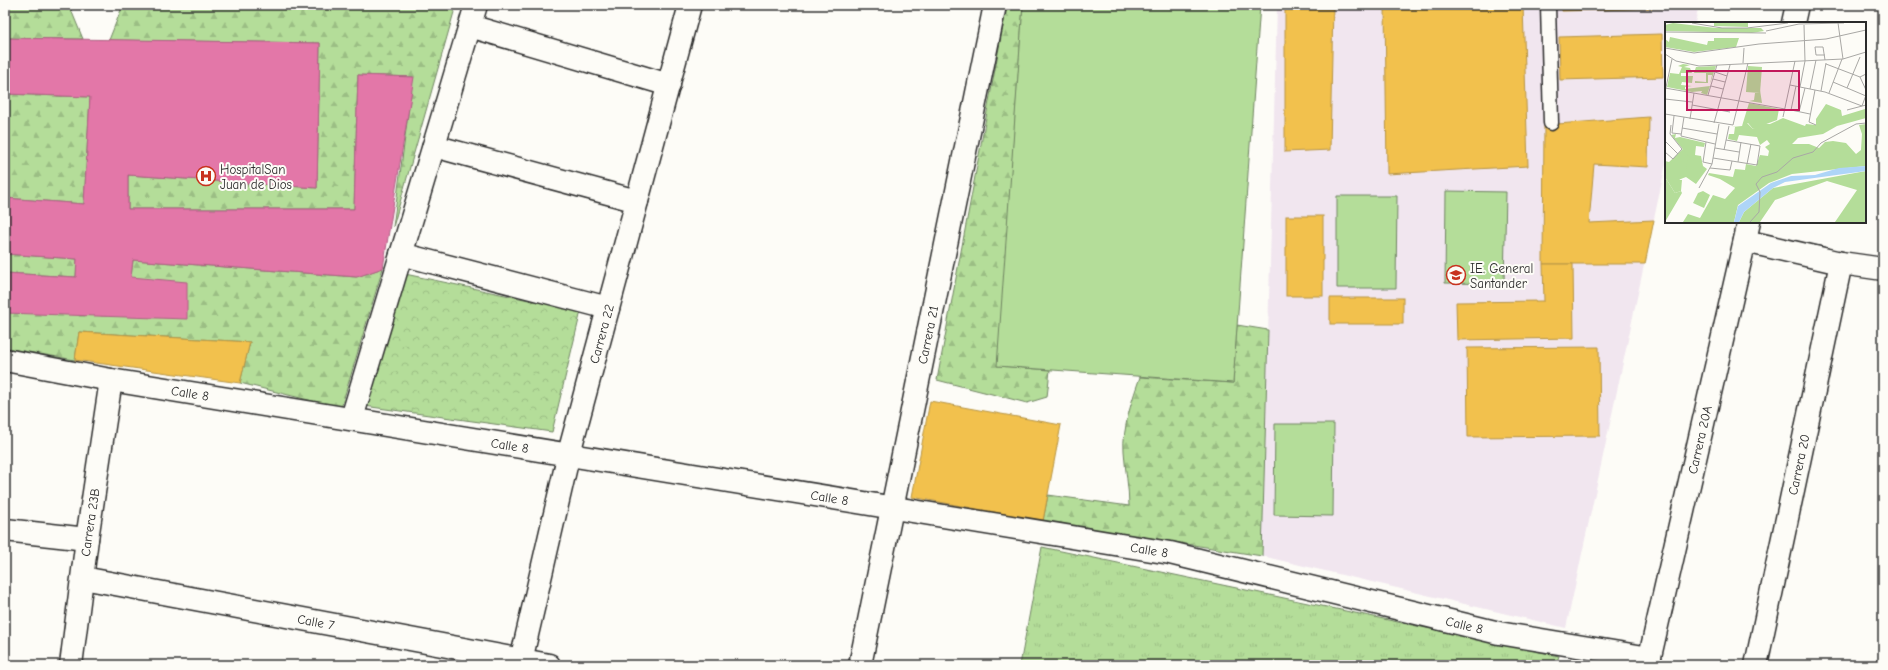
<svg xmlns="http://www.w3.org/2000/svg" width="1888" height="670" font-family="'Comic Neue',sans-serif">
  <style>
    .built { fill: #f1e6ef }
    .grass { fill: url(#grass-tufts); stroke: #708462 }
    .forest { fill: url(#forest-firs); stroke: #708462 }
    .park { fill: url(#park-crowns); stroke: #708462 }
    .pitch { fill: #b4dd99; stroke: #708462 }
    .homes { fill: #f2c14e; stroke: #b69444 }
    .health { fill: #e377a8; stroke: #ac6082 }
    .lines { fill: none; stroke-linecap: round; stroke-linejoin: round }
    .service-casing { stroke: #2b2b2b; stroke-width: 17 }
    .minor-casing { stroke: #2b2b2b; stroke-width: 25 }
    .service { stroke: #fdfcf7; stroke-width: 14 }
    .minor { stroke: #fdfcf7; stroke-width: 22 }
    .labels { text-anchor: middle; stroke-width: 4; stroke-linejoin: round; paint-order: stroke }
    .poi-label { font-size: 13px; fill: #2b2b2b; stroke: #fdfcf7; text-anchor: start }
    .street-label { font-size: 13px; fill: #2b2b2b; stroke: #fdfcf7 }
    .inset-road { fill: none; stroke: #a9a8a5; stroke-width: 1 }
    .view { fill: #c2185b; fill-opacity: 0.15; stroke: #c2185b; stroke-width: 2 }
    .inset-edge { fill: none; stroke: #2b2b2b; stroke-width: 2 }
  </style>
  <defs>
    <pattern id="grass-tufts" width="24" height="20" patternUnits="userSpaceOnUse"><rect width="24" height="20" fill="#b4dd99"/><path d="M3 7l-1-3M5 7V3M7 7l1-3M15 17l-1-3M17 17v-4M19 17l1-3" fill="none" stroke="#9bbe84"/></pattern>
    <pattern id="forest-firs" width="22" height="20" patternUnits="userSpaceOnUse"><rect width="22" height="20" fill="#b4dd99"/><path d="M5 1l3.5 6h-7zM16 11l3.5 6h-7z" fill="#9bbe84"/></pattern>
    <pattern id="park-crowns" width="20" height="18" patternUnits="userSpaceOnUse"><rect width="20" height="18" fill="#b4dd99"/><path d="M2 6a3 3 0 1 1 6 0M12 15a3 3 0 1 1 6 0" fill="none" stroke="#9bbe84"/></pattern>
  </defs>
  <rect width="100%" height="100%" fill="#fdfcf7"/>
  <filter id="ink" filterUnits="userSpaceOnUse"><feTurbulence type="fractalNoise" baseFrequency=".025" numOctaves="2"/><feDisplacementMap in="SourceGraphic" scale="8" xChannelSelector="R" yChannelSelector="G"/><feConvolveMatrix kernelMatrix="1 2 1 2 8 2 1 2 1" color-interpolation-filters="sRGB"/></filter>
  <g filter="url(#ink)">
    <path class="built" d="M1277 5H1699L1695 23H1666V163L1566 628 1262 556Z"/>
    <path class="grass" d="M1042 547 1559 656 1556 665H1020Z"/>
    <g class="forest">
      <path d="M5 5H69L83 39 5 38Z"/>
      <path d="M123 5H456L393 227 413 77 358 75 354 209H128V175L317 188 320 43 109 40Z"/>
      <path d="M1007 5H1023L998 366 1050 370 1047 397 1027 403 937 380Z"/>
      <path d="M5 94 90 97 84 204 5 198Z"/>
      <path d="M5 254 77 259 76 277 5 273Z"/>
      <path d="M133 260 356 277 383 268 341 408 240 383 250 342 79 332 75 360 5 348V313L131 277Z"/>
      <path d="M1237 325 1268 330 1262 556 1043 521 1048 495 1129 506C1129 487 1125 470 1124 451 1122 429 1133 397 1140 377L1233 383Z"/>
    </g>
    <path class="park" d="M405 274 581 311 552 432 364 406Z"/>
    <g class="pitch">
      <path d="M1023 5H1260L1233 383 997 366Z"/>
      <path d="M1446 191 1506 192 1504 284 1445 283Z"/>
      <path d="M1337 196H1397L1396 288H1337Z"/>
      <path d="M1275 424H1334L1333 516 1274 515Z"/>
    </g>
    <g class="homes">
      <path d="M1316 5H1333L1330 150 1285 152V7Z"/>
      <path d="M1385 5H1523L1528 166 1387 174Z"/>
      <path d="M1562 5H1665V8L1562 11Z"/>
      <path d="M1662 34 1663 77 1560 80 1559 37Z"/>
      <path d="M1649 117 1648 167 1594 164 1589 223 1654 220 1645 264H1543L1544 125Z"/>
      <rect x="1286" y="216" width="37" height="80"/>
      <path d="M1543 264H1573L1574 338 1457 340 1456 302 1544 301Z"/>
      <rect x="1330" y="298" width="73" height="26"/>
      <path d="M79 332 250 342 240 383 75 360Z"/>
      <path d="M1599 347 1600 436 1468 437 1467 348Z"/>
      <path d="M930 401 1061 425 1043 521 912 497Z"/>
    </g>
    <path class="health" d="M5 38 320 43 317 188 128 175V209H354L358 75 414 77 383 268 357 277 133 260 131 277 187 282V319L5 313V273L76 277 77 259 5 254V198L84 204 90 97 5 94Z"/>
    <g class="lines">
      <g class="service-casing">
        <path id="service" d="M1548 5 1551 123"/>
      </g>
      <g class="minor-casing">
        <g id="minor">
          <path d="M1793 23 1797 5"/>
          <path d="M470 26 669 85"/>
          <path d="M434 146 637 201"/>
          <path d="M1745 241 1841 263 1883 269"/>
          <path d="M401 254 608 308"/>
          <path id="s1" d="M5 360 111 380 1170 553 1499 633 1650 658"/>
          <path d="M352 418 476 5"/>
          <path d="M5 530 87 539"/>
          <path id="s2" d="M83 578 549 665"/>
          <path id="s3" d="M71 665 87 539 111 380"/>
          <path id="s4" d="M520 665 569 453 690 5"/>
          <path id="s5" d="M860 665 995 5"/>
          <path id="s6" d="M1648 665 1749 222"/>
          <path id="s7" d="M1756 665 1841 263"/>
        </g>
      </g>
      <use href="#service" class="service"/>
      <use href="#minor" class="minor"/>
    </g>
  </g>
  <defs>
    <g id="hospital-ring" transform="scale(1)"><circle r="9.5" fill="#fdfcf7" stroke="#c8321e" stroke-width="1.5"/><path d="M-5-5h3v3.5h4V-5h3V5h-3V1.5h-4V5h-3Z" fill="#c8321e"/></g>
    <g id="school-ring" transform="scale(1)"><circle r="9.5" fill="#fdfcf7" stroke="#c8321e" stroke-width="1.5"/><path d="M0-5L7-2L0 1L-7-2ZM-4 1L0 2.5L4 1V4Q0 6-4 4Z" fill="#c8321e"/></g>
  </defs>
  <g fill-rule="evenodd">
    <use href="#hospital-ring" x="206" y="176"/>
    <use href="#school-ring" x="1456" y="275"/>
  </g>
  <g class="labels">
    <g class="poi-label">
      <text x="220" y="174">HospitalSan<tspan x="220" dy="15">Juan de Dios</tspan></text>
      <text x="1470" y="273">IE. General<tspan x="1470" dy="15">Santander</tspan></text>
    </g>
    <g class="street-label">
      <text dy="5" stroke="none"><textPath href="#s4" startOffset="341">Carrera 22</textPath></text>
      <text dy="5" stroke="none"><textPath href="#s5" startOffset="337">Carrera 21</textPath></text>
      <text dy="5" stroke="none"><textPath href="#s1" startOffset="188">Calle 8</textPath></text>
      <text dy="5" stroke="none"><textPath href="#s6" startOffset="231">Carrera 20A</textPath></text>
      <text dy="5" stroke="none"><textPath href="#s1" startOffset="512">Calle 8</textPath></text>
      <text dy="5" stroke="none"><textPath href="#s7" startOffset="205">Carrera 20</textPath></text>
      <text dy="5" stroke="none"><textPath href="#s1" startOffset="836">Calle 8</textPath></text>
      <text dy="5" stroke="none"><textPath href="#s3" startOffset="144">Carrera 23B</textPath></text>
      <text dy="5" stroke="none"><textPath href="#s1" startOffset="1160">Calle 8</textPath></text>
      <text dy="5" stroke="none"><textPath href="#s2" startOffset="237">Calle 7</textPath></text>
      <text dy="5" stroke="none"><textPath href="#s1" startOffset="1484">Calle 8</textPath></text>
    </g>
  </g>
  <g transform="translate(1665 22)">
    <rect width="201" height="201" fill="#fdfcf7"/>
    <path d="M84 81 114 87 112 98 88 107 83 101 77 104ZM19 126 27 137 22 152 14 158H17L16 169 10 171 0 155V139L4 140ZM38 169 45 173 39 186 28 181 33 171Z" fill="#b4dd99"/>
    <path d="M8 1 51 6H96L99 9 87 11 0 9V3ZM49 1H83V5L49 4ZM5 15 42 23 43 19H49V16H74L71 25 29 30 0 25V17L4 20ZM18 42 25 43 19 45 25 46 27 51H16V54H28L27 61 17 60 16 63 27 64 20 65V67L45 64 42 73 36 71 37 69 27 70 2 65 5 51 14 52 17 45 13 44ZM51 44 45 62 47 53H43V61H30V59L41 60V51H29L31 45ZM95 68 97 81 84 79 89 78 90 71H95ZM161 82 176 88 177 94 200 87 201 96 172 104 158 112 133 116 127 122H144L154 126 160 120 168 119 181 121 191 132 196 128 197 112 194 103 201 102V144L127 152 104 161 73 183 69 200H18L23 192 35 196 48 173 60 177 70 166 55 157 43 153 44 151 68 155 70 147 80 148 81 142 91 144 95 133 103 134 104 129 100 125 105 122 102 118 95 123 92 115 74 113 72 119 63 117 64 112H69L70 105H67L77 104 81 100 88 107 95 102H105L118 96 140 104 141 102 151 103V97ZM11 112 10 116 15 115 40 121 39 125 31 124 30 133 36 134 38 144 42 147 31 162 21 155 13 158 16 151H22L21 140 26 137 6 113ZM201 149V200H170L192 168 162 159 110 178 95 200H74L79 190 108 166ZM0 155 10 171 16 169 17 171 0 200Z" fill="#b4dd99"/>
    <path d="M83 44 97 45 95 71 81 70Z" fill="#b4dd99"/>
    <path d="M201 144V149L120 160 108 166 79 190 74 200H69L73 184 106 161 126 154 150 153 174 146Z" fill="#aed5f8"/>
    <path class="inset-road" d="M27 1 57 6H82L123 1M173 1 178 37M134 2 179 1M101 9 134 2M0 10 101 11M0 26 29 31 94 22 161 17 201 8M0 32 11 39 34 44 178 37 201 30M160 33H151L150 25H158L160 38M78 41 79 26M161 42 195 55 201 52M50 50 62 54M195 55 201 68M48 57 60 60M168 60 201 74M125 63 160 70 197 84 201 73M46 64 58 67M131 64 126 88 145 92M135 65 140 39 139 3M0 66 120 87M182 66 195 35M145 67 151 38M150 68 144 100 151 103M156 69 161 41M0 70 7 37M164 71 177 37M43 73 52 43M0 77 27 80M27 83 65 90M182 88 201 83M134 90 140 66M0 92 68 103 83 41M9 94 7 111 16 112M19 95 16 114 50 122M118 95 130 39M25 97 29 71M49 101 65 43M17 106 52 112M0 119 13 132M41 120 38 140 47 142M50 126 74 130M59 128 64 104M0 130 8 137 17 127 5 112 6 103M48 136 92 143 95 124 61 118M73 140 76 120M82 142 86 122M45 146 65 148 67 139M34 166 47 142 54 102M85 200 94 190 95 170 91 162 97 155 112 150 128 136 148 130 156 121 191 102 201 101"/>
    <path class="view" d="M22 49H134V88H22Z"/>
    <rect width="201" height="201" class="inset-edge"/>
  </g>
  <rect width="1888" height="670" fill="none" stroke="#fdfcf7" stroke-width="20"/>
  <rect x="10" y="10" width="1868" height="650" fill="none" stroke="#2b2b2b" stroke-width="1.5" filter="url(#ink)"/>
</svg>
